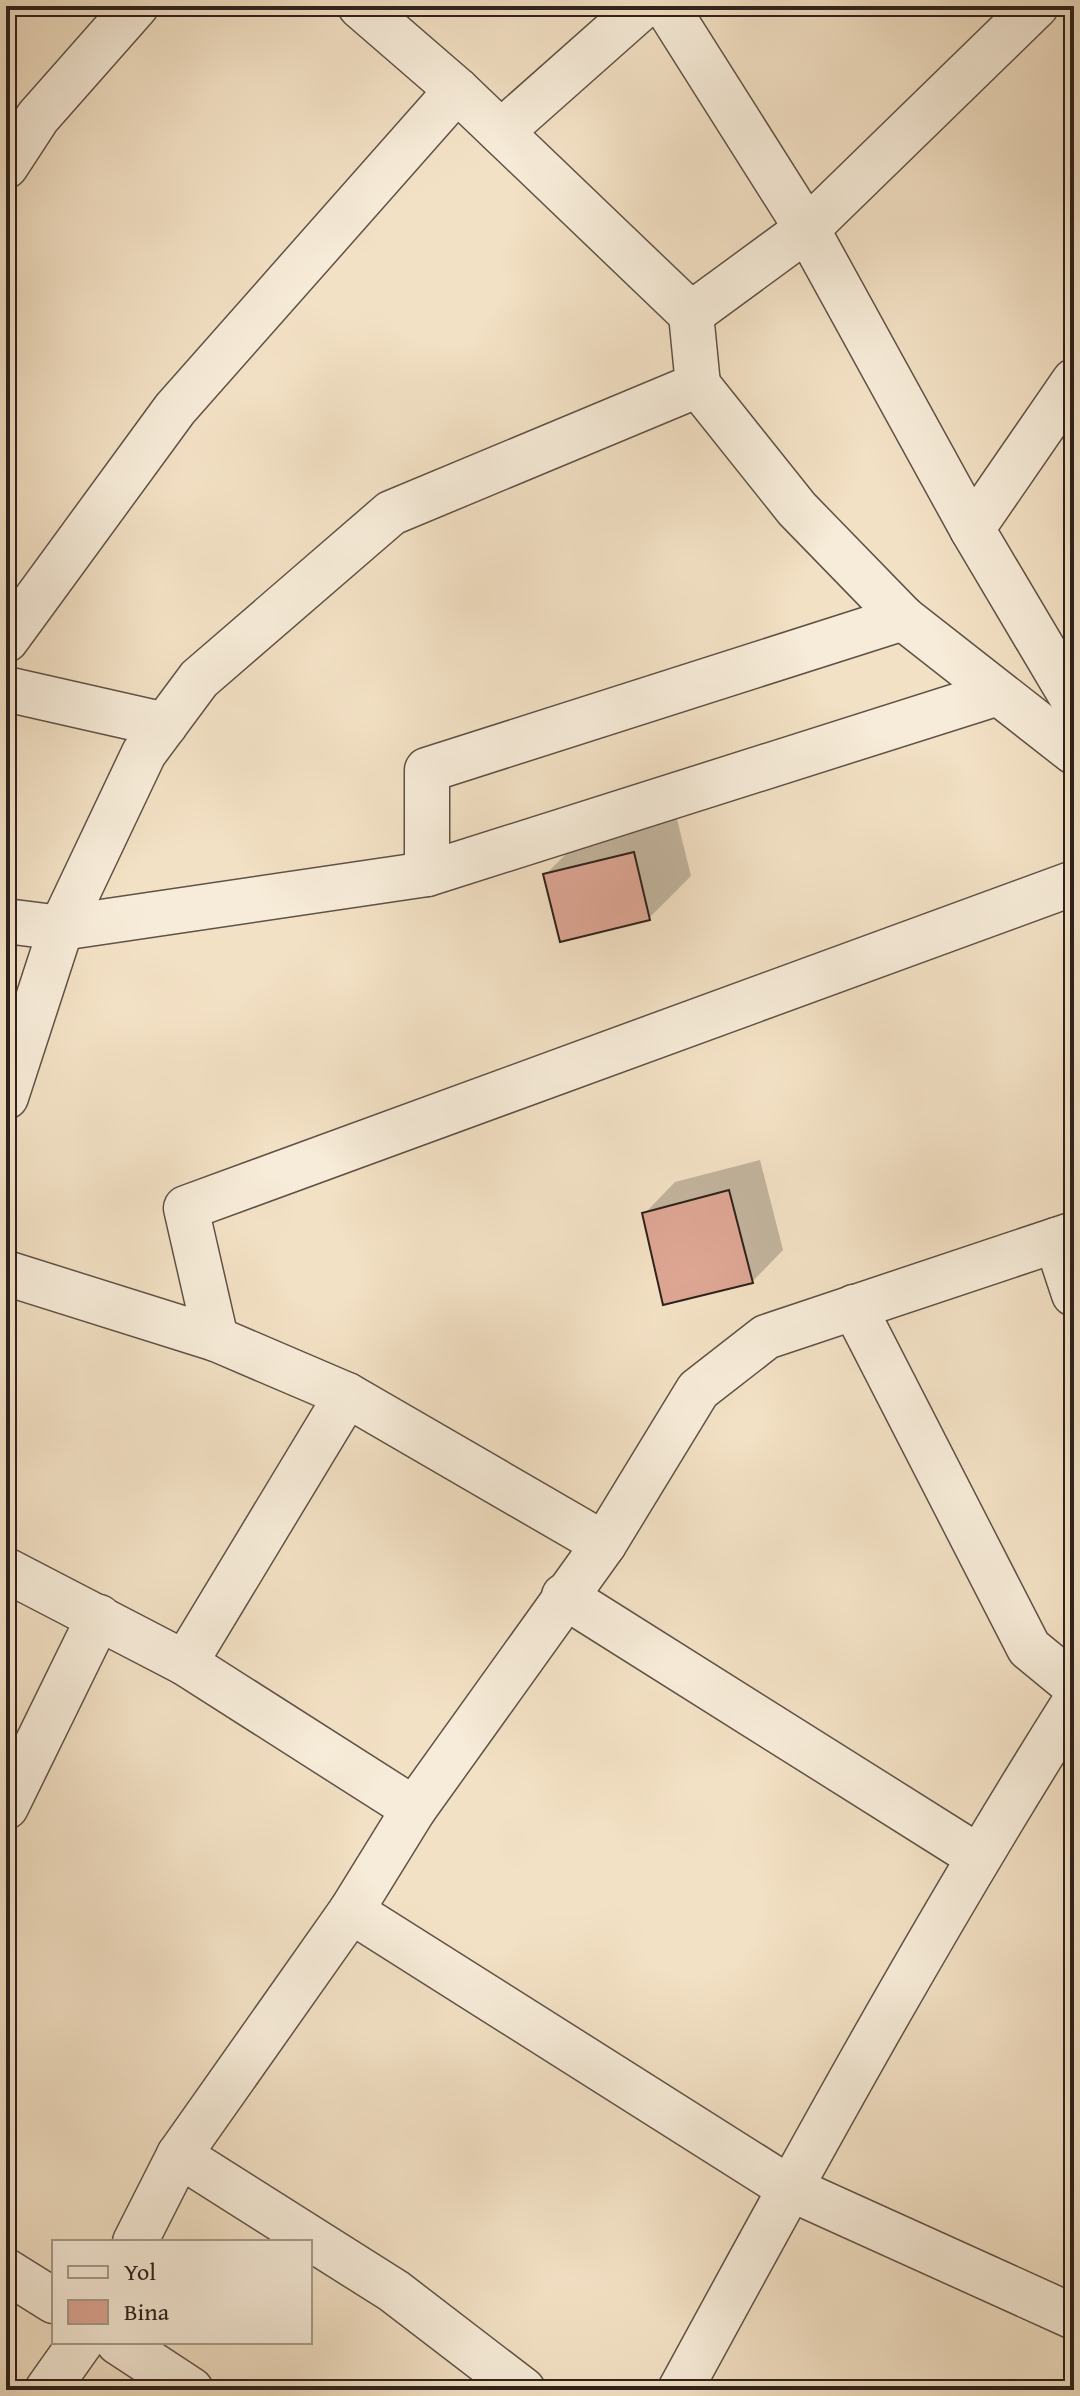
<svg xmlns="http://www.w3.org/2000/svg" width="1080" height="2396" font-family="'Gentium Book Plus',serif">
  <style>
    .shadow { fill: #0003 }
    .building { fill: #dea694; stroke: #2e221c; stroke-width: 2 }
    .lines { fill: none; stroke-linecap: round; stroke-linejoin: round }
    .minor-casing { stroke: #5f5246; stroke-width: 47 }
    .minor { stroke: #f7ecd9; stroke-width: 44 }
  </style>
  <rect width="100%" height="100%" fill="#f3e1c5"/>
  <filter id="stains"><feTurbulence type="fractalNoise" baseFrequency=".0025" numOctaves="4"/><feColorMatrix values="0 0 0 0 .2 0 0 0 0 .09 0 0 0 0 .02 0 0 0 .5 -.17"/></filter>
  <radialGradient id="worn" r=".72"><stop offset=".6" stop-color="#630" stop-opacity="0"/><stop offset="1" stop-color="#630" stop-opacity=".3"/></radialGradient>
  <g class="shadow">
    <path d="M675 811 691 876 649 918 545 875 587 833Z"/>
    <path d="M760 1160 783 1250 752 1282 644 1214 675 1182Z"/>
  </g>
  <g class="building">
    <path d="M634 852 650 920 560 942 543 874Z"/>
    <path d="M729 1190 753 1283 663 1305 642 1213Z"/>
  </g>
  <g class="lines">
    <g class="minor-casing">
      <g id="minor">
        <path d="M360 6 457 90 691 314"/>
        <path d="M666 6 807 229 972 529 1074 701"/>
        <path d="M501 132 643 6"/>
        <path d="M6 166 38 117 136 6"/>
        <path d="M698 385 797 509 903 618 1074 752"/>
        <path d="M972 529 1074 381"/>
        <path d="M6 640 175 409 457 90"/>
        <path d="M6 689 165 725"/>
        <path d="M427 874V770L903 618"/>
        <path d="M6 921 61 928 427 874 998 693"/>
        <path d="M6 1097 61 928 144 753 199 679 391 513 698 385 691 314 807 229 1036 6"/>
        <path d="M1056 1240 1074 1294"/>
        <path d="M6 1273 216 1339 347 1395 604 1544"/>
        <path d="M854 1307 1029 1648 1074 1685"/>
        <path d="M216 1339 186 1208 1074 883"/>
        <path d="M6 1570 185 1663 414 1809"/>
        <path d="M564 1596 977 1856"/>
        <path d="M185 1663 347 1395"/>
        <path d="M6 1807 99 1617"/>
        <path d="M351 1911 789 2188 1074 2317"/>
        <path d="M179 2155 394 2291 523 2390"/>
        <path d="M135 2242 179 2155 351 1911 414 1809 604 1544 698 1390 766 1337 1074 1234"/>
        <path d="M6 2271 54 2301"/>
        <path d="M118 2342 191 2390"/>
        <path d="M47 2390 81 2342"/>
        <path d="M680 2390C806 2158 933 1926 1074 1703"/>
      </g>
    </g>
    <use href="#minor" class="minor"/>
  </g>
  <rect width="1080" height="2396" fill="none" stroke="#f3e1c5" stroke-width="32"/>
  <rect x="8" y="8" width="1064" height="2380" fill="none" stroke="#2e221c" stroke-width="4"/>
  <rect x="16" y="16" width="1048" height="2364" fill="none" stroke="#2e221c" stroke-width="2"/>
  <rect x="52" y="2240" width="260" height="104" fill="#f7ecd9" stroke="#a79b8d" stroke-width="2"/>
  <rect x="68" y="2266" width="40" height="12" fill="#f7ecd9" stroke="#a79b8d" stroke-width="2"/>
  <text x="124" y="2280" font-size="24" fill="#2e221c">Yol</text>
  <rect x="68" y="2300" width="40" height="24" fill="#dea694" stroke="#a79b8d" stroke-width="2"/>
  <text x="124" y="2320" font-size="24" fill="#2e221c">Bina</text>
  <rect width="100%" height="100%" filter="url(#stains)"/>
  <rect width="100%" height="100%" fill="url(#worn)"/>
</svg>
